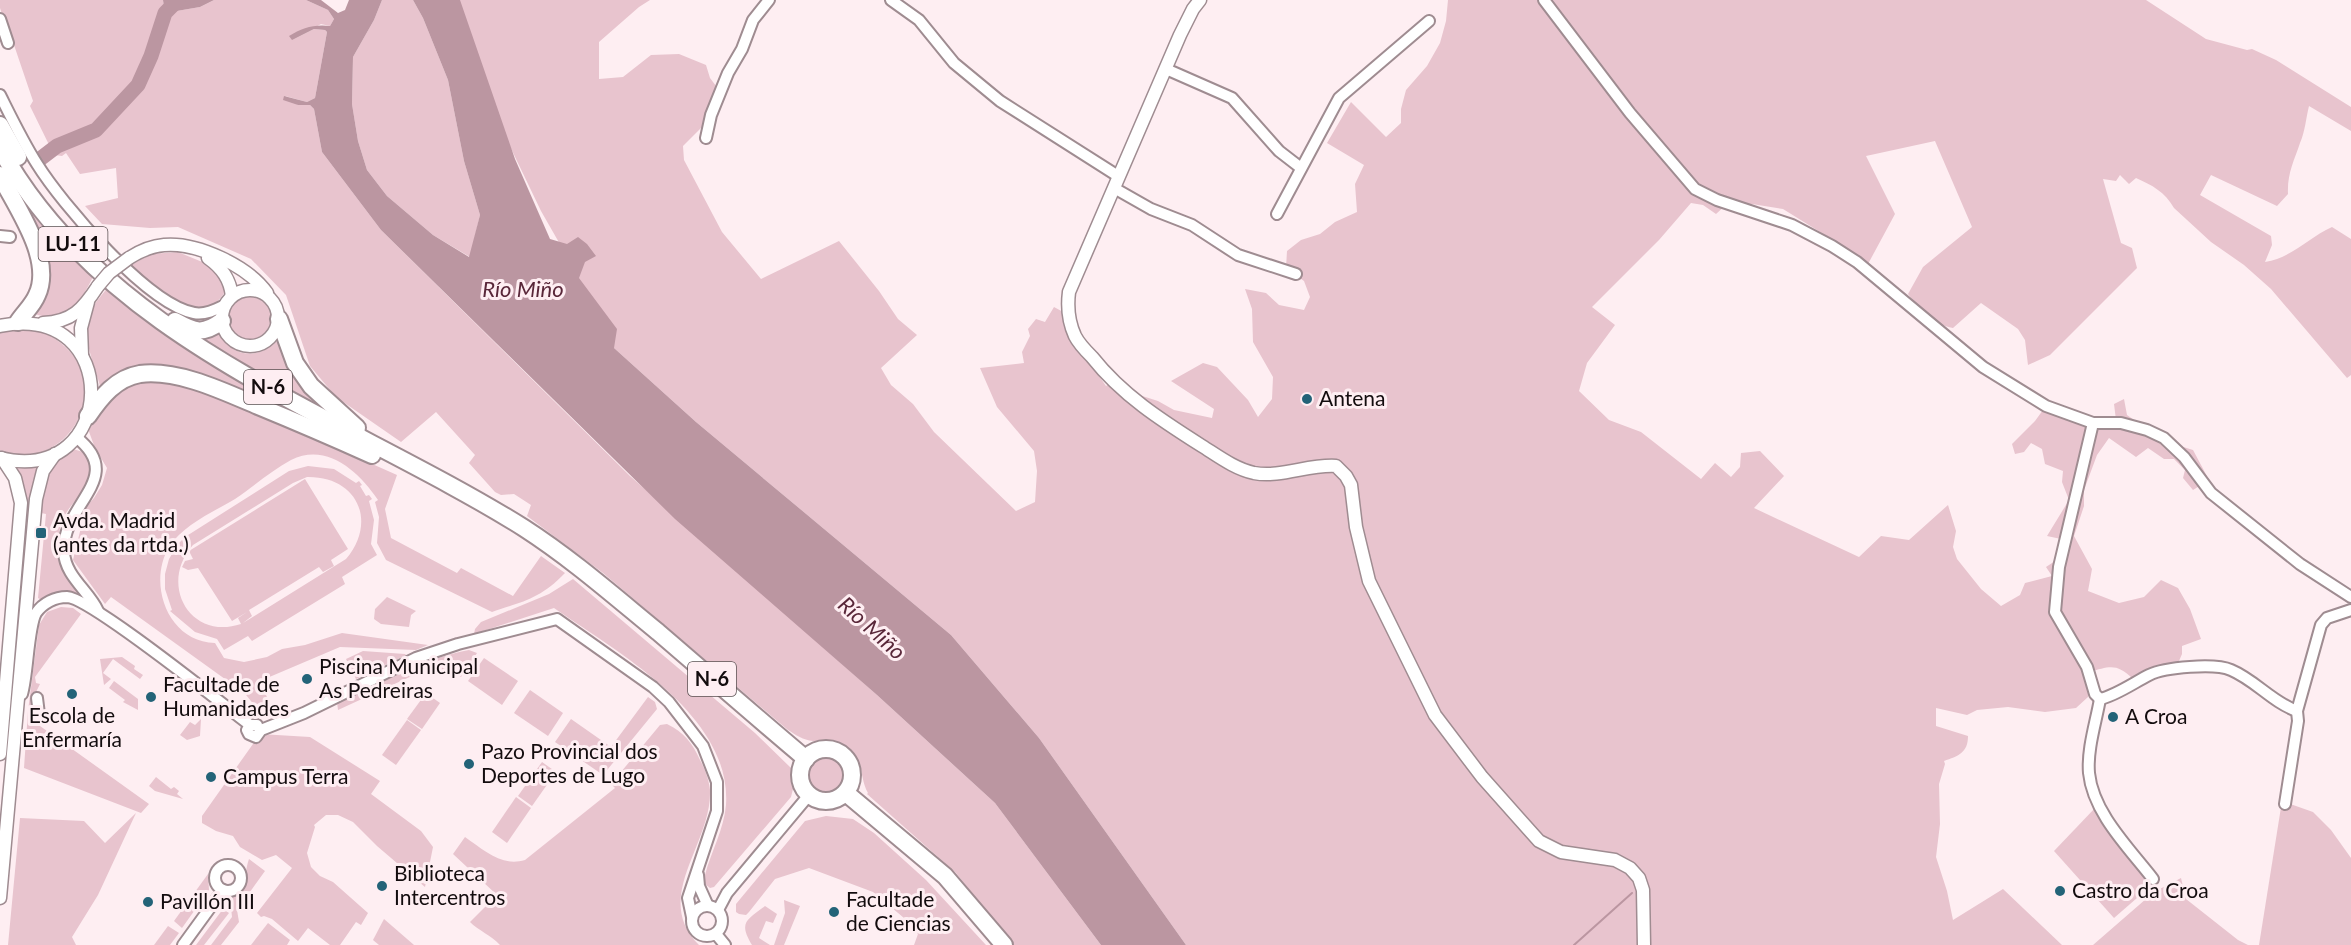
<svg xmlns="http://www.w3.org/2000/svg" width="2351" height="945" font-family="Lato,sans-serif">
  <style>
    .green { fill: #e8c4ce; fill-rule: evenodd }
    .water { fill: #bb96a1 }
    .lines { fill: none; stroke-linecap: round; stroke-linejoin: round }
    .stream { stroke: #bb96a1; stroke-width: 2 }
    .river { stroke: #bb96a1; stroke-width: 15 }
    .minor-casing { stroke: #9f8c91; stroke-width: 14 }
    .tertiary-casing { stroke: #9f8c91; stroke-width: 15 }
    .trunk-casing { stroke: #9f8c91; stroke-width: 20 }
    .minor { stroke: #fff; stroke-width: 10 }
    .tertiary { stroke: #fff; stroke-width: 12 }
    .trunk { stroke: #fff; stroke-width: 16 }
    .tertiary-bridge-casing { stroke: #9f8c91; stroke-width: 15; stroke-linecap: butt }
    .tertiary-bridge { stroke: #fff; stroke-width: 12 }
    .poi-dot { fill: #236378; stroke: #feeef2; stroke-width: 2 }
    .labels { text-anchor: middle; stroke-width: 6; stroke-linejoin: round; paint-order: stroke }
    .shield { fill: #feeef2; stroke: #5a5052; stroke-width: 1.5 }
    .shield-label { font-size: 20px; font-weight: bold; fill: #130c0e }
    .poi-label { font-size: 21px; fill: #130c0e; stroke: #feeef2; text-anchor: start }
    .water-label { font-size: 22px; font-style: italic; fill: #592739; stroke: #feeef2 }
  </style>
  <rect width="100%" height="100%" fill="#feeef2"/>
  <g class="green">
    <path d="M0 0H163L165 13 200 7 214 0H306L328 10 334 19 330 26 321 24 292 40 314 29 325 30 327 32 315 98 307 102 285 96 298 105H310L314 109 322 152 381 230 630 476 877 695 995 803 1101 945H1013L956 873 867 794 868 793C861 781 863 768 856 756 845 739 831 742 813 741 803 740 796 735 788 730L603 573 527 516 531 505 514 494 501 495 495 492 469 463 475 455 436 412 401 442 336 397 310 366 286 295 251 259 178 227 150 228 102 224 85 206 118 198 116 168 80 174 66 153 62 156 54 155 30 106 33 101 14 45 11 43 0 8Z"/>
    <path d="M382 0H413L423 18 448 80 464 161 480 215 470 257 433 235 387 196 367 170 358 141 352 104 353 57 374 20Z"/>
    <path d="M456 0H650L639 7 599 42V79L623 77 651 55 679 54 706 65 710 78 722 94 721 108 683 146 684 160 722 232 761 279 839 241 879 291 898 319 917 335 881 368 891 385 913 404 934 432 1016 511 1035 502 1037 471 1034 451 997 407 980 368 1024 363 1022 352 1030 336 1028 329 1036 319 1045 322 1054 307 1076 319 1067 330 1106 386 1118 377 1136 394 1158 401 1174 410 1212 418 1214 409 1171 381 1203 363 1217 367 1248 400 1258 417 1272 399 1273 377 1253 342 1252 309 1245 289 1266 293 1279 305 1304 310 1310 297 1304 281 1286 268 1287 251 1301 240 1320 234 1335 222 1357 212 1355 184 1364 165 1327 143 1351 102 1386 137 1401 123V109L1406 90 1427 66 1440 43 1446 21 1448 0H2146L2206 39 2247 50 2252 49 2276 60 2351 107V131L2309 106C2306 118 2305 132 2300 143 2294 161 2287 174 2288 194L2277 206 2211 175 2200 195 2271 236 2272 245 2265 262C2292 258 2309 237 2332 227L2351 239V375L2347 378 2271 289 2244 265 2211 242 2174 208C2165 192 2152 185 2136 178L2129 184 2120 175 2116 181 2103 179 2121 243 2132 248 2137 268 2050 355 2028 365 2025 340 2018 329 1981 303 1953 328C1934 325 1919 308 1908 294L1923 267 1972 227 1935 141 1866 156 1895 214 1868 264 1854 253 1783 209 1752 204H1727L1716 214 1703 205 1691 203 1659 240 1592 307 1615 325 1587 363 1579 391 1609 420 1641 432 1701 479 1715 463 1731 477 1740 467 1741 453 1760 451 1784 476 1754 508 1859 557 1881 536 1909 540 1948 505 1956 531 1953 547 1957 559 1981 589 2001 606 2020 595 2025 583 2052 576 2046 567 2058 559 2061 539 2047 536 2069 500 2062 482 2063 471 2045 464 2042 449 2031 443 2024 452 2015 454 2012 444 2035 421 2043 410 2102 424 2116 420 2114 404 2124 399 2127 415 2137 422 2155 427 2177 445 2193 450 2209 480 2193 490 2183 478 2185 470 2174 459H2164L2148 448 2136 457 2109 438 2097 455 2084 490V506L2074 536 2092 569 2088 591 2119 603 2144 597 2161 580 2178 588 2190 609 2201 639 2182 646V654L2176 668 2133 679C2117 663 2110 666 2089 672L2088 697 2076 708 2045 712 2008 707 1977 710 1967 715 1936 708V726L1968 736C1968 753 1958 756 1944 761L1945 764 1939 784 1940 824 1936 857 1947 891 1953 920 2003 889 2062 945H1186L1039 738 951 635 696 422 614 348 569 260 541 211 506 138Z"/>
    <path d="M0 162 95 273C81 300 69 328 33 313L43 294 50 272 22 204Z"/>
    <path d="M178 252 212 266 220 272 226 290C203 333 153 285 131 265L151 254Z"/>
    <path d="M108 287C170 346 248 383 322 426L137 370 100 386C94 362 80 336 91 311 95 302 103 294 108 287Z"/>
    <circle cx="250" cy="318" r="21"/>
    <path d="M33 328C131 363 73 480 0 450V332Z"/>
    <path d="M217 331C232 359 260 361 281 337L327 410 267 377 197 335Z"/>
    <path d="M144 380 172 382 219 396 397 475 385 509 391 538 457 573 461 568 513 596 541 556 565 573C540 599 524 601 492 612L386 560 377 543 379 517 375 502 378 500C359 472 327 442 291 460 272 470 253 487 235 499 213 512 183 525 169 547 147 584 168 642 215 643L224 658 244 662 267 657 282 649 305 645 342 633 428 645 416 650 340 647 260 681 273 711C258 716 253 701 243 692L111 597 105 604 73 560 86 507 94 498 102 485 107 468 95 448 88 429C102 402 115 389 144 380Z"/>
    <path d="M73 449 83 452 91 461C90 467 91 474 89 480 86 492 71 503 65 515 50 546 62 572 81 598L43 601 38 598 46 514 41 513C44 489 48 460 73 449Z"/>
    <path d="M40 466 31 492 29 518H26L25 490 14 467Z"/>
    <path d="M308 466 334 469 356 483 359 481 362 485 360 486 366 496 369 495 372 499 369 501 374 520 371 544 377 555 342 577 345 584 252 641 248 636 224 650 217 639 195 632 170 611 172 610 165 589V574L169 559 178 544 185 537 289 471ZM307 477C357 476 378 521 346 559L243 623 252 616 249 610 319 567 323 572 334 566 331 560 348 549 305 479 189 551 193 559 185 561 182 567 188 570 198 568 232 621 247 612 238 618 241 624C190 641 158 584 193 545L293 483Z"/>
    <path d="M25 522 29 523 12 709H9Z"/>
    <path d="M573 579 755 733 791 768 793 789 791 797 714 887 710 888 705 884V875C711 852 724 829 726 805 732 715 617 652 554 608L474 634 475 629 481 622 549 594Z"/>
    <path d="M387 597 416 611 411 615 409 627 381 624 374 619 375 609Z"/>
    <path d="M61 607 73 608 81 614 35 677 36 683 40 684 35 694 33 721 149 804 141 813 24 768 28 711 39 625 47 612Z"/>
    <path d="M469 650 477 653 461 677 450 672 427 669 338 710 337 702C381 682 422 659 469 650Z"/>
    <path d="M363 651 405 654 406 655 356 679 346 659Z"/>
    <path d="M122 657 135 666 134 669 143 675 140 679 113 659 103 673 111 679 104 685 100 659Z"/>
    <path d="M484 658 518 681 502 705 468 681Z"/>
    <path d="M114 681 138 699V710L123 702 125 700 109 688Z"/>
    <path d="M530 690 563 713 548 736 514 713Z"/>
    <path d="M426 693 440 703 422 729 407 719Z"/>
    <path d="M648 697 655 702 657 709 603 775 555 742 571 719 611 747Z"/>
    <path d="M201 719 200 736 187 740 180 735 190 722 195 725Z"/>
    <path d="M407 720 421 730 396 765 382 755Z"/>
    <path d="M667 724C684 732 693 744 700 760 705 769 709 780 710 790 712 845 651 897 699 945H500C491 935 479 931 470 922L497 895 453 854 465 837C484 850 501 867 525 860L615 788 611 784 660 725Z"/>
    <path d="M260 734 310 737 380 781 371 794 421 831 433 847 425 887 377 846 353 822 338 815H326L314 825 315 827 307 853 311 867 320 876 333 882 368 913 361 925 356 922 340 945H330L308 928 298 941 272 919 264 916 261 917 257 913 292 868 276 855 262 860 240 847 233 836 216 831 202 823V816Z"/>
    <circle cx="826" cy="775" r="19"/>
    <path d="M542 762 556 772 532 806 518 796Z"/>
    <path d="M156 777 171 789 174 787 179 791 177 794 183 799 155 791 149 786Z"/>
    <path d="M516 797 531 808 507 843 492 832Z"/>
    <path d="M2282 801 2313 812 2331 830 2351 858V945H2259Z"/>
    <path d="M2096 807 2153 884 2114 918 2054 851Z"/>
    <path d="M136 813 98 895 72 937 76 945H8L20 818 84 821 105 843Z"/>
    <path d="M826 816 853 819 874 833 926 880 986 945H914L918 934 904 918 873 892 809 868 775 879 749 912 746 915 739 914 736 912V904L805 821Z"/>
    <path d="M249 859 265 871 237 910 239 922 221 945H211L232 917 231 907 225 902V898C251 892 242 878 249 859Z"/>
    <path d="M208 874 209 890 182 928 174 921Z"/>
    <path d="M2181 878 2186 899 2238 940 2248 945H2093L2154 892Z"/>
    <path d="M784 900 800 906 784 945H774L785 913Z"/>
    <path d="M765 906 777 914 773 923 766 921 759 938 770 945H752C738 922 747 920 765 906Z"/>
    <path d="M223 909 229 913 204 945H196Z"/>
    <path d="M384 919 414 945H379L373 940Z"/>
    <path d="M268 923 290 940 287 945H251Z"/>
    <path d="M168 926 179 933 170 945H154Z"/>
  </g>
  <g class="water">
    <path d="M163 0H214L200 7 165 13Z"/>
    <path d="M306 0H321L338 13 345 10 349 0H382L374 20 353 57 352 104 358 141 367 170 387 196 433 235 469 257 480 215 464 161 448 80 423 18 413 0H460L515 159 550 239 567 244 578 237 587 244 596 256 585 262 579 278 617 329 614 348 696 422 951 635 1039 738 1186 945H1101L995 803 877 695 675 519 381 230 322 152 314 109 310 105H298L283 100 284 96 307 102 315 98 327 32 325 30 314 29 292 40 289 36C302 28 314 24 330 26L334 19 328 10Z"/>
  </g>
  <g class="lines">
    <path class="stream" d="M1574 945 1632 893"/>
    <path class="river" d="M40 159 57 146 96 130 138 85 151 56 165 13 178 0"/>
    <g class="minor-casing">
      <g id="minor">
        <path d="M891 0 919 20 954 63 1000 101 1118 176"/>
        <path d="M1544 0 1630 113 1695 189 1717 200 1792 225 1832 246 1857 262 1983 367 2046 406 2093 423H2121L2147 430 2164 438 2184 457 2211 493 2300 564 2351 597"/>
        <path d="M0 19 8 43"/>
        <path d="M1166 69 1232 98 1279 151 1301 168"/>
        <path d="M0 95C12 119 23 142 37 164 62 204 147 304 194 313 205 315 215 310 225 305"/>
        <path d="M706 138 711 115 728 73 742 49 753 20 769 0"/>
        <path d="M1114 188 1151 209 1192 225 1238 255 1296 274"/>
        <path d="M1277 214 1339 98 1429 21"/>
        <path d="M0 236 10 237"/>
        <path d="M2093 423 2059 567 2055 612 2087 667 2095 694 2100 699C2115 696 2135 682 2149 675 2165 667 2215 663 2231 670 2255 680 2272 702 2297 711"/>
        <path d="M76 437C128 478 61 504 64 552 65 576 89 591 98 611"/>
        <path d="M22 694C28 674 28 627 36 613 43 603 55 597 67 597 91 598 222 704 250 725H257"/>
        <path d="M37 698 39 714"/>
        <path d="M2100 699C2096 722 2087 749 2089 773 2093 813 2129 848 2153 879"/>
        <path d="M250 725 247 730 249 734 256 737 261 730 304 713 416 658 458 644 557 619 653 687 669 702 703 746 717 782V811L688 898 692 917"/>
        <path d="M2285 804 2298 721 2297 711 2321 625 2327 618 2351 610"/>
        <circle cx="228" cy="878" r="13"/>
        <path d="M698 875 699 886 708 906"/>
        <circle cx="707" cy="921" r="15"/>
        <path d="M718 910 727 893 809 795"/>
        <path d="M716 934 725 945"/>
        <path d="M183 945 223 890"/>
      </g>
    </g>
    <g class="tertiary-casing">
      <g id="tertiary">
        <path d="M1200 0 1193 9 1180 35 1069 292C1067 308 1068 321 1075 336 1079 344 1086 351 1092 357 1122 395 1161 420 1202 446 1218 456 1235 469 1254 473 1281 478 1309 464 1336 466L1346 476 1351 485 1356 527 1369 581 1435 715 1482 777 1539 841 1561 852 1615 860 1630 868 1639 878 1643 890 1644 945"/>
        <path d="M129 258C140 251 151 246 164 245 197 242 248 266 267 293"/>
        <path d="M208 258C222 268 230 279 232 296"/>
        <circle cx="250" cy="318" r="28"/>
        <path d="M43 323C72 322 83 309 98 286"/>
        <path d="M0 326C124 300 119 487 0 458"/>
        <path d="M82 355 81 328 88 302"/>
        <path d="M0 754 21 503 15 478 2 458"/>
        <path d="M0 898 36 499 43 471 55 454"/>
      </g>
    </g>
    <g class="trunk-casing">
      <g id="trunk">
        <path d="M0 125 18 157"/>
        <path d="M0 148C106 342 347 417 524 528 572 559 614 596 658 632 707 674 756 717 806 759"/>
        <path d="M0 175C16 207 54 259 37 295 33 305 24 313 18 322"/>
        <path d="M279 319 295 363 311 386 357 428"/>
        <path d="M175 321C195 332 203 335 222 321"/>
        <path d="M88 416C101 397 116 378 140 374 178 369 225 392 258 406 297 422 334 438 372 455"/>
        <circle cx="826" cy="775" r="26"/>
        <path d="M846 793 945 876 1004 945"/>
      </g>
    </g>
    <use href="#minor" class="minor"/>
    <use href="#tertiary" class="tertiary"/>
    <use href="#trunk" class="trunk"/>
    <g class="tertiary-bridge-casing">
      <path id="tertiary-bridge" d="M98 286 109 273 129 258"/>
    </g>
    <use href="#tertiary-bridge" class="tertiary-bridge"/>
  </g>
  <g class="poi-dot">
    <circle cx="1307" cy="399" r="6"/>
    <rect x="35" y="527" width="12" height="12" rx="3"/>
    <circle cx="307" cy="679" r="6"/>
    <circle cx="72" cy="694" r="6"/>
    <circle cx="151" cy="697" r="6"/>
    <circle cx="2113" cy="717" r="6"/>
    <circle cx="469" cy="764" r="6"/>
    <circle cx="211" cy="777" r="6"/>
    <circle cx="382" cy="886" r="6"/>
    <circle cx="2060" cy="891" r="6"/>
    <circle cx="148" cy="902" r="6"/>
    <circle cx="834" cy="912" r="6"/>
  </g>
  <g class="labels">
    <g class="shield">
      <rect x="38.5" y="227" width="69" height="34" rx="4.5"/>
      <rect x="244" y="370" width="48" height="34" rx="4.5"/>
      <rect x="688" y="662" width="48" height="34" rx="4.5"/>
    </g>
    <g class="shield-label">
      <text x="73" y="251">LU-11</text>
      <text x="268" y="394">N-6</text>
      <text x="712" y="686">N-6</text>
    </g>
    <g class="poi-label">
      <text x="1319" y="406">Antena</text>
      <text x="53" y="528">Avda. Madrid<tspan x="53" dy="24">(antes da rtda.)</tspan></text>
      <text x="319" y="674">Piscina Municipal<tspan x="319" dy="24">As Pedreiras</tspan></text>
      <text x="163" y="692">Facultade de<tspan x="163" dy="24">Humanidades</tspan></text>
      <text x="72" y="723" text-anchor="middle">Escola de<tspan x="72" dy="24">Enfermaría</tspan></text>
      <text x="2125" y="724">A Croa</text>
      <text x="481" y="759">Pazo Provincial dos<tspan x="481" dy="24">Deportes de Lugo</tspan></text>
      <text x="223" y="784">Campus Terra</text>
      <text x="394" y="881">Biblioteca<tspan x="394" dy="24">Intercentros</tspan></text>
      <text x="2072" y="898">Castro da Croa</text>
      <text x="846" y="907">Facultade<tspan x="846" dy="24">de Ciencias</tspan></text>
      <text x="160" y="909">Pavillón III</text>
    </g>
    <g class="water-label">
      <text x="523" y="297">Río Miño</text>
      <text transform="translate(872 628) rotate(42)" y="8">Río Miño</text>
    </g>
  </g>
</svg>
